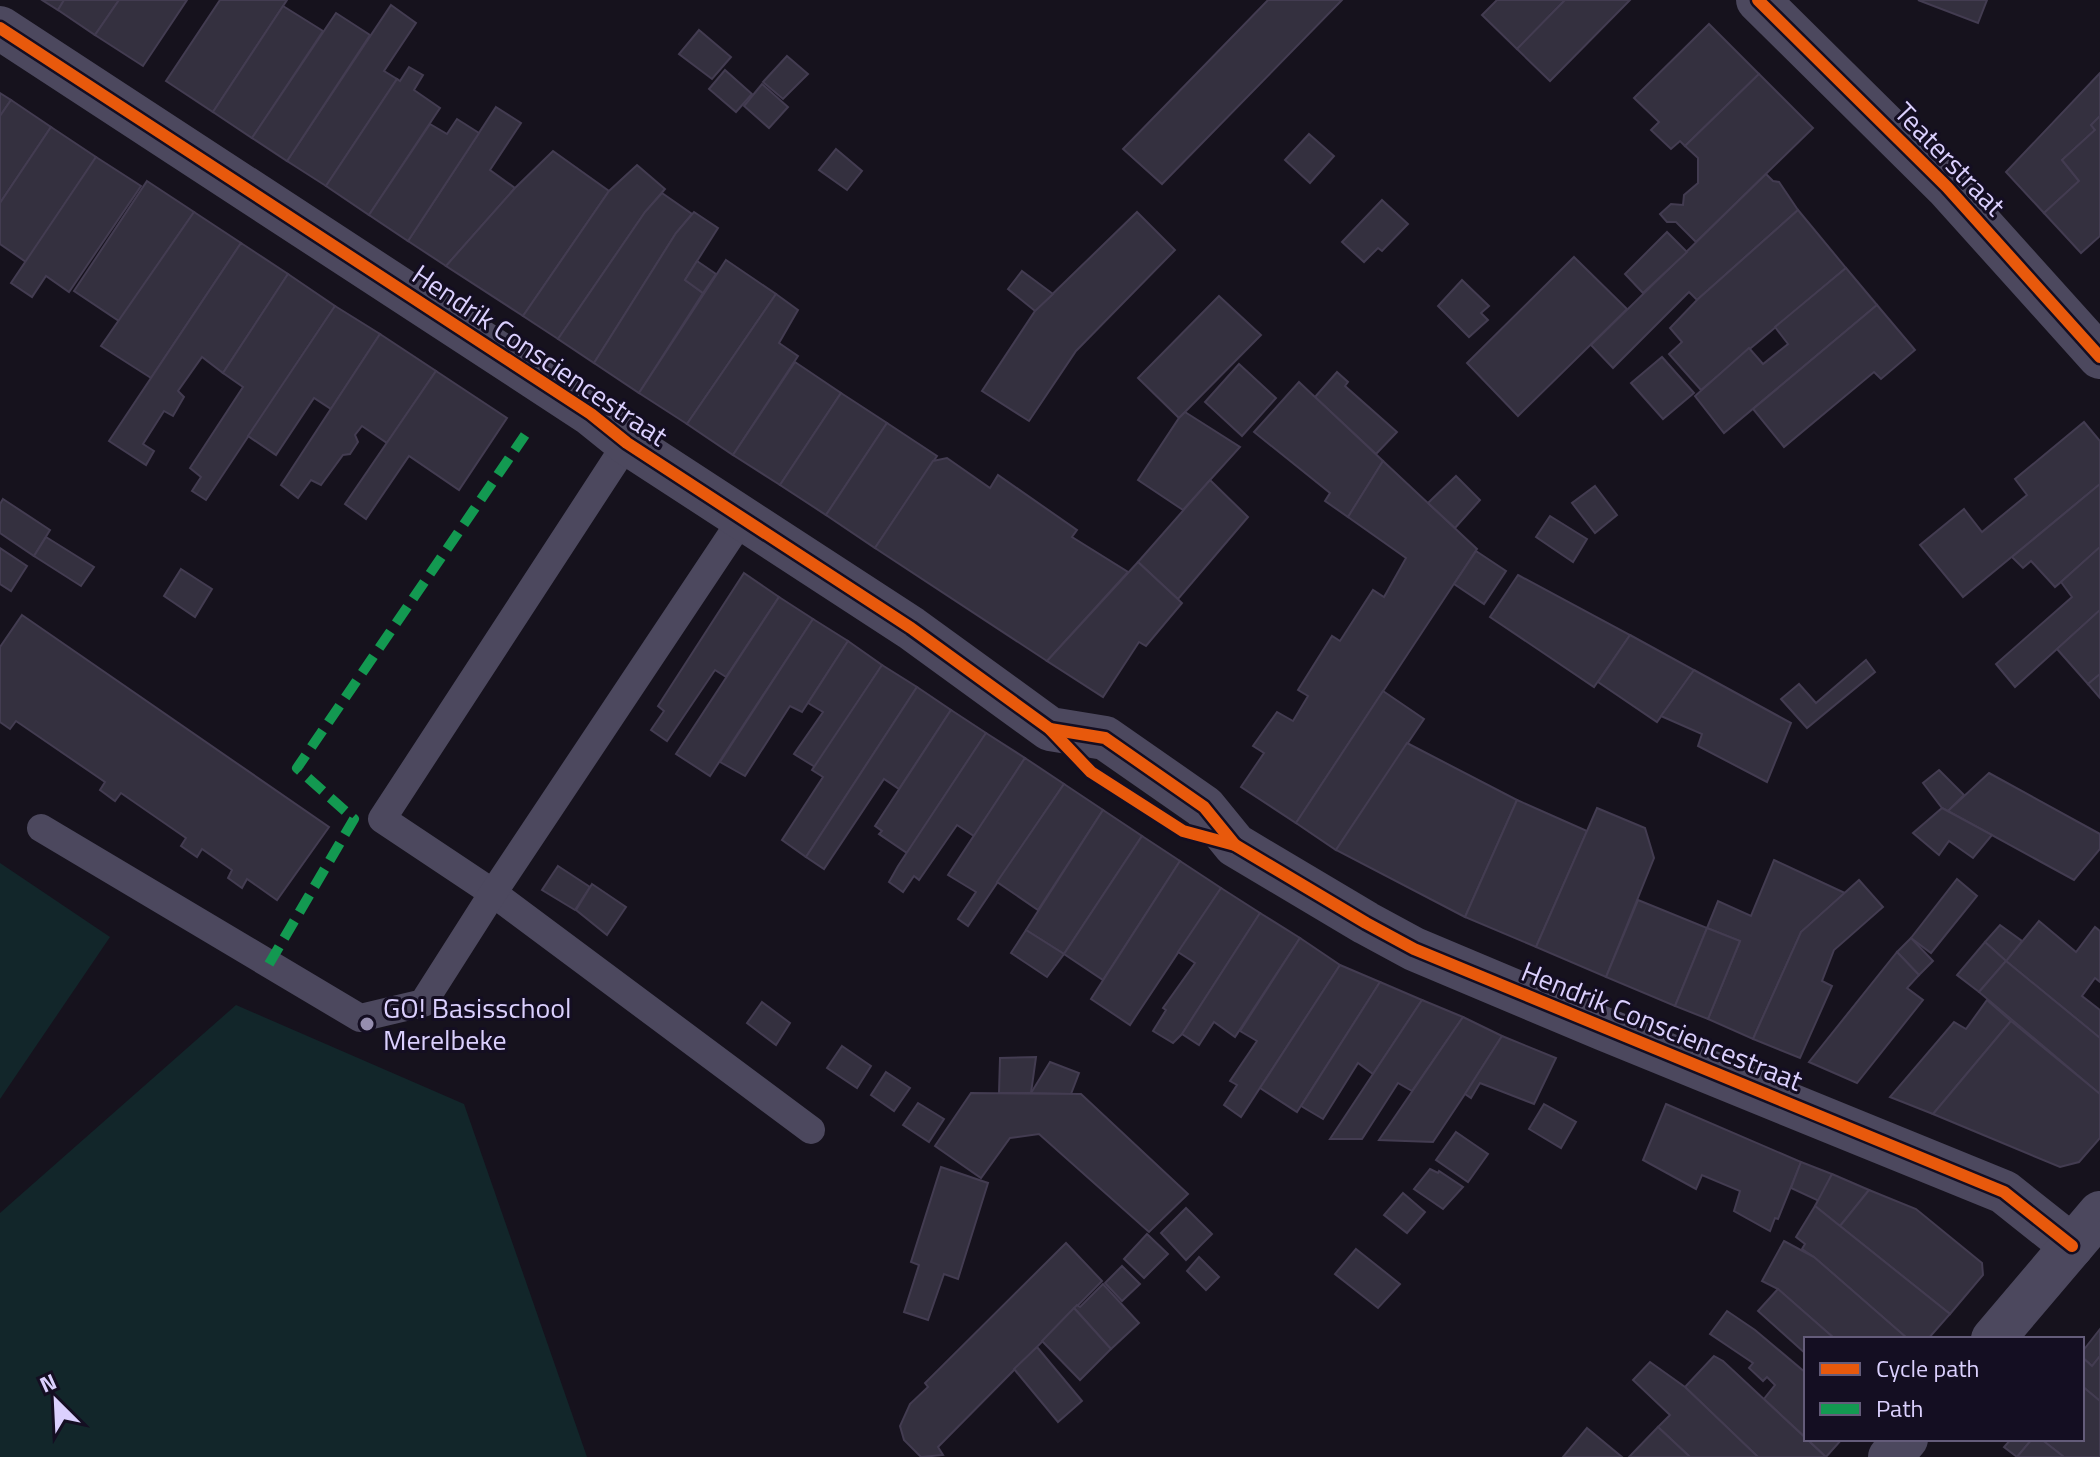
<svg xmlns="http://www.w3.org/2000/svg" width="2100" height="1457" font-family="'Titillium Web',sans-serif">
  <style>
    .green { fill: #12262a }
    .building { fill: #34303f; stroke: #433c51; stroke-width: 2 }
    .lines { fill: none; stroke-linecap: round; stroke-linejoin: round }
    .service { stroke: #4c485e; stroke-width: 28 }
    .minor { stroke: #4c485e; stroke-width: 44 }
    .quiet { stroke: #139951; stroke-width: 10; stroke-dasharray: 20 10; stroke-linecap: butt }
    .cycleway-casing { stroke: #140e22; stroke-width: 17 }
    .cycleway { stroke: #e8590c; stroke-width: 12 }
    .poi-dot { fill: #968eaf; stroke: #140e22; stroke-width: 3 }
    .labels { text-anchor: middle; stroke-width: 6; stroke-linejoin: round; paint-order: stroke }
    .street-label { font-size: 28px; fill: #dbd0fe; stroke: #140e22 }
    .poi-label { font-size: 28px; fill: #dbd0fe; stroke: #140e22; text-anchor: start }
  </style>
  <rect width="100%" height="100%" fill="#16121d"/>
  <g class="green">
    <path d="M0 863 110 937 0 1099Z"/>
    <path d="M236 1005 464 1104 587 1457H0V1213Z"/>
  </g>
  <g class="building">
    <path d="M42 0H64L58 10Z"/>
    <path d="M64 0H119L95 35 58 10Z"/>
    <path d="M119 0H187L143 66 95 35Z"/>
    <path d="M220 0H287L213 112 166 81Z"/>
    <path d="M1268 0H1342L1162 184 1123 149Z"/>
    <path d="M1497 0H1565L1517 49 1482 15Z"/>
    <path d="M1565 0H1630L1550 81 1517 49Z"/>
    <path d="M1918 0H1987L1978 23Z"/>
    <path d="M391 5 416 23 384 71 397 79 326 186 287 161Z"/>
    <path d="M283 6 323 31 252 138 213 112Z"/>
    <path d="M336 13 370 35 287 161 252 138Z"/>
    <path d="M1709 24 1759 74 1685 146 1680 141 1671 149 1651 130 1659 122 1634 98Z"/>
    <path d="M699 30 731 57 712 79 679 54Z"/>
    <path d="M787 56 808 74 783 99 763 82Z"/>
    <path d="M409 67 423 75 414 90 440 108 369 215 326 186 397 79 400 81Z"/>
    <path d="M725 70 752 94 736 112 709 89Z"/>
    <path d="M2100 73V116L2091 125 2095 130 2062 160 2079 181 2044 213 2006 172Z"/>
    <path d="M1759 74 1813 128 1696 242 1676 222H1667L1660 214 1671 204 1683 205 1684 195 1698 183V158L1685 146Z"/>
    <path d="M762 84 788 107 769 128 744 106Z"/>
    <path d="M0 93 11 100 0 116Z"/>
    <path d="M11 100 51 127 0 203V116Z"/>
    <path d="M496 107 521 123 490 170 515 188 446 266 408 241Z"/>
    <path d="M2100 116V236L2081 253 2044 213 2079 181 2062 160 2095 130 2091 125Z"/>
    <path d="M457 119 479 133 408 241 369 215 430 124 447 134Z"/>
    <path d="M51 127 96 157 26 262 0 244V203Z"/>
    <path d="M1309 134 1334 156 1310 183 1285 160Z"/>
    <path d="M836 149 862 171 847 190 819 170Z"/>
    <path d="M553 151 609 191 523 316 446 266 515 188Z"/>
    <path d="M96 157 141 186 69 292 46 276 32 297 11 283Z"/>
    <path d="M637 165 665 189 645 212 558 339 523 316 609 191Z"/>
    <path d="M1766 174 1773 181 1779 182 1798 210 1697 300 1689 292 1613 368 1591 345Z"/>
    <path d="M147 181 194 212 119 321 74 291Z"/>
    <path d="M662 193 692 214 676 233 594 363 558 339 645 212Z"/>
    <path d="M1382 200 1408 224 1382 251 1378 248 1364 262 1342 242Z"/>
    <path d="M1798 210 1846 268 1701 390 1669 354 1682 342 1670 328 1697 300Z"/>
    <path d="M194 212 241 243 151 378 101 346Z"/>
    <path d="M694 212 718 228 685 280 703 293 639 393 594 363 676 233Z"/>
    <path d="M1137 212 1175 250 1076 351 1029 421 982 391 1035 311Z"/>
    <path d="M1667 232 1687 252 1643 293 1625 274Z"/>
    <path d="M241 243 288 274 223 373 202 357 178 391 184 397 173 416 164 411 143 444 154 451 146 465 109 441Z"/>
    <path d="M1574 257 1627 309 1518 416 1467 363Z"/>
    <path d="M726 260 776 294 687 424 639 393Z"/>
    <path d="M697 261 716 274 703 293 685 280Z"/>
    <path d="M1846 268 1877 305 1724 433 1695 396 1749 348 1763 364 1788 344 1775 327Z"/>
    <path d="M1022 271 1053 294 1035 311 1008 289Z"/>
    <path d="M288 274 335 306 206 500 192 491 201 477 190 468 243 387 223 373Z"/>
    <path d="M1462 280 1489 306 1481 313 1488 320 1469 337 1438 306Z"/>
    <path d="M776 294 798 310 779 343 798 356 733 455 687 424Z"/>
    <path d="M1219 296 1261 335 1179 418 1138 378Z"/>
    <path d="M1877 305 1915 350 1881 379 1874 372 1784 447 1753 409Z"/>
    <path d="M335 306 380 334 331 409 314 398 276 455 248 436Z"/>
    <path d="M380 334 436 371 387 443 362 426 355 435 358 442 350 454 343 455 321 485 311 480 298 498 281 485Z"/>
    <path d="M1662 357 1694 393 1663 419 1631 383Z"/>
    <path d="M795 362 841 393 780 485 733 455Z"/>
    <path d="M1239 364 1276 398 1242 436 1205 402Z"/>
    <path d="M436 371 507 418 459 490 409 456 366 519 345 504Z"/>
    <path d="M1337 372 1348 382 1345 386 1397 432 1376 454 1315 397Z"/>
    <path d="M1299 382 1383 461 1348 517 1325 501 1330 493 1254 432Z"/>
    <path d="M841 393 887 423 826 515 780 485Z"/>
    <path d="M1185 412 1240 447 1183 510 1138 480 1179 418Z"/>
    <path d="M2084 422 2100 441V484L1963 597 1920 545 1964 509 1982 532 2027 495 2015 479Z"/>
    <path d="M887 423 937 456 875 548 826 515Z"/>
    <path d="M947 458 990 488 998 475 1077 530 1072 537 1128 572 1047 661 875 548 933 461Z"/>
    <path d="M1383 461 1477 549 1296 823 1241 787 1264 753 1253 746 1277 712 1293 721 1308 696 1298 690 1332 636 1340 641 1373 590 1384 597 1406 558 1348 517Z"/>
    <path d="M1456 476 1480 500 1455 528 1428 503Z"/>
    <path d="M1210 480 1248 517 1178 599 1138 562Z"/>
    <path d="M2100 484V547L2061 582 2055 587 2031 561 2023 568 2012 557Z"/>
    <path d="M1595 486 1617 515 1595 533 1572 503Z"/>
    <path d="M3 499 50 530 34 556 0 533V504Z"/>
    <path d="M1550 516 1587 539 1573 562 1536 537Z"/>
    <path d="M46 537 94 567 81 586 34 556Z"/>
    <path d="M2100 547V610L2015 687 1996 664 2072 597 2061 582Z"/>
    <path d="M0 548 27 566 11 591 0 584Z"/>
    <path d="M1476 551 1506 571 1484 604 1454 584Z"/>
    <path d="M1138 562 1182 603 1146 646 1139 642 1103 697 1047 661Z"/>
    <path d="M181 569 212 589 195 617 164 596Z"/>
    <path d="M744 573 779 597 726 677 715 670 667 741 651 730 664 711 658 706Z"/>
    <path d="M1518 575 1630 635 1594 687 1490 617Z"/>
    <path d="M779 597 813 619 710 776 676 754Z"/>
    <path d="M2100 610V674L2088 684 2057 649Z"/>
    <path d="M22 615 329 827 277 900 247 879 242 888 228 878 232 870 202 849 197 857 181 846 186 838 121 793 115 801 100 790 105 782 16 721 10 729 0 722V647Z"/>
    <path d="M813 619 848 641 802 712 790 706 745 776 720 762Z"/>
    <path d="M1630 635 1694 670 1657 722 1598 682Z"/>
    <path d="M848 641 882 665 815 767 794 754 823 712 808 703Z"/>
    <path d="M1866 660 1875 672 1807 728 1781 699 1799 684 1816 703Z"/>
    <path d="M882 665 917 687 806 857 782 840 823 777 812 770Z"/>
    <path d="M1694 670 1791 723 1767 782 1698 746 1702 734 1661 716Z"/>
    <path d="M2100 674V698L2088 684Z"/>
    <path d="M917 687 951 710 899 789 884 779 824 869 806 857Z"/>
    <path d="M1383 691 1424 719 1336 850 1296 823Z"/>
    <path d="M951 710 986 733 907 853 879 834 882 831 875 826Z"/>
    <path d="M986 733 1025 758 974 836 957 825 919 880 914 876 903 892 889 882 898 866Z"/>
    <path d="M1407 743 1517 800 1465 917 1336 850Z"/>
    <path d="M1025 758 1064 784 968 926 958 919 976 892 948 875Z"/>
    <path d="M1939 770 1964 795 1948 811 1942 808 1923 783Z"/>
    <path d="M1989 773 2100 834V849L2074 880 1948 811Z"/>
    <path d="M1064 784 1103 810 1038 910 997 882Z"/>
    <path d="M1517 800 1587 831 1536 947 1465 917Z"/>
    <path d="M1597 808 1645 828 1654 858 1606 977 1536 947Z"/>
    <path d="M1942 808 1992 835 1973 858 1949 841 1939 855 1913 833Z"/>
    <path d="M1103 810 1142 836 1064 954 1026 930Z"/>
    <path d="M1142 836 1180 861 1103 980 1064 954Z"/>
    <path d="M1774 860 1845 893 1801 932 1753 1039 1708 1019 1740 941 1707 928 1718 901 1751 916Z"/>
    <path d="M1180 861 1221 888 1130 1025 1091 999Z"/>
    <path d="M558 866 590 887 575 910 542 890Z"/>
    <path d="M1957 879 1977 896 1931 953 1911 938Z"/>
    <path d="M1859 880 1883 907 1834 950 1822 981 1832 986 1800 1058 1753 1039 1801 932Z"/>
    <path d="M592 884 626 907 607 935 576 910Z"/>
    <path d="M1221 888 1260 913 1182 1034 1173 1043 1153 1031 1166 1010 1163 1008 1195 963 1178 952Z"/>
    <path d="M1638 900 1707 928 1675 1006 1606 977Z"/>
    <path d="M1260 913 1300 938 1235 1037 1214 1022 1199 1045 1182 1034Z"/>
    <path d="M2039 921 2076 952 2095 927 2100 931V982L2095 978 2082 996 2100 1010V1038L2006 961Z"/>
    <path d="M2000 925 2022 941 2006 961 1985 942Z"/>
    <path d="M1707 928 1740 941 1708 1019 1675 1006Z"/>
    <path d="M1026 930 1064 954 1047 977 1011 953Z"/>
    <path d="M1300 938 1340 965 1241 1117 1224 1105 1237 1085 1230 1081 1257 1041 1240 1031Z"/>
    <path d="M1911 938 1933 961 1919 975 1897 952Z"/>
    <path d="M1985 942 2006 961 1979 992 1957 975Z"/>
    <path d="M1897 952 1919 975 1907 988 1923 1000 1857 1083 1809 1062Z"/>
    <path d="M2006 961 2100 1038V1094L1979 992Z"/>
    <path d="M1340 965 1380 982 1297 1112 1260 1088Z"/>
    <path d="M1380 982 1422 1000 1373 1074 1358 1063 1323 1119 1301 1106Z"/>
    <path d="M1422 1000 1463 1017 1412 1091 1398 1083 1362 1139H1330Z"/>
    <path d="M1987 1000 2011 1021 1933 1114 1890 1097 1954 1022 1966 1029Z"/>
    <path d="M762 1002 790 1023 776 1045 747 1023Z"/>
    <path d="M1463 1017 1502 1036 1465 1094 1433 1142 1379 1140Z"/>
    <path d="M2011 1021 2100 1094V1138L2079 1162 2060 1167 1933 1114Z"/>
    <path d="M1502 1036 1556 1058 1534 1104 1480 1083 1471 1098 1465 1094Z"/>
    <path d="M842 1046 871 1066 857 1088 827 1068Z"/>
    <path d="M1036 1057 1031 1093H999L1000 1058Z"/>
    <path d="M1050 1062 1079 1073 1071 1094 1031 1093Z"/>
    <path d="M886 1072 910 1088 894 1111 871 1095Z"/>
    <path d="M971 1093 1081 1094 1188 1194 1149 1232 1039 1134 1010 1138 981 1178 935 1146Z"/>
    <path d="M918 1103 944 1119 929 1142 903 1125Z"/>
    <path d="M1544 1104 1576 1122 1561 1148 1529 1129Z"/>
    <path d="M1666 1104 1801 1162 1778 1219 1775 1218 1770 1231 1734 1211 1740 1191 1702 1175 1696 1189 1643 1160Z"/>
    <path d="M1456 1132 1488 1154 1468 1182 1436 1160Z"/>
    <path d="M1801 1162 1832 1174 1819 1201 1791 1188Z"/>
    <path d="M941 1167 988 1183 958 1279 944 1274 928 1320 904 1312 919 1265 911 1262Z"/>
    <path d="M1430 1169 1438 1173 1439 1171 1463 1187 1443 1209 1414 1189Z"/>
    <path d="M1832 1174 1869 1190 1840 1226 1815 1206Z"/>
    <path d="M1869 1190 1916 1209 1982 1263 1983 1275 1950 1314 1840 1226Z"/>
    <path d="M1403 1193 1425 1212 1407 1233 1384 1215Z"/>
    <path d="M1815 1206 1950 1314 1928 1339H1908L1814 1257 1802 1249 1805 1244 1796 1237Z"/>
    <path d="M1186 1208 1212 1234 1186 1260 1161 1233Z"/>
    <path d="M1147 1234 1168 1254 1144 1278 1124 1259Z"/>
    <path d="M1784 1241 1814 1257 1908 1339H1835L1778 1289 1762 1281Z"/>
    <path d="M1066 1243 1102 1281 938 1447 943 1455 921 1457 904 1440 900 1426 910 1404 928 1387 925 1383Z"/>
    <path d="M1356 1249 1400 1284 1378 1308 1335 1274Z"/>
    <path d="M1199 1257 1219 1277 1206 1290 1187 1271Z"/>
    <path d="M1122 1266 1140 1284 1122 1301 1105 1283Z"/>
    <path d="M1103 1284 1139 1323 1111 1349 1074 1308 1077 1305 1080 1307Z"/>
    <path d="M1778 1289 1835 1339H1806V1354L1758 1311Z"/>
    <path d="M1074 1308 1111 1349 1080 1380 1042 1341Z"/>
    <path d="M1727 1311 1755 1330 1806 1373V1438L1764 1399 1775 1385 1767 1377 1763 1381 1749 1368 1753 1363 1710 1334Z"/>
    <path d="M2100 1329V1356L2092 1366 2082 1357V1352Z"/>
    <path d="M1037 1347 1082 1401 1058 1422 1014 1369Z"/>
    <path d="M1714 1356 1723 1361 1826 1457H1758L1685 1387Z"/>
    <path d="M2100 1356V1401L2082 1386V1357L2092 1366Z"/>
    <path d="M1650 1362 1685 1387 1758 1457H1690L1658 1427 1670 1415 1633 1380Z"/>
    <path d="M2082 1386 2100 1401V1457H2064L2041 1439H2082Z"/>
    <path d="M1658 1427 1690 1457H1629Z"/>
    <path d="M1587 1428 1622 1457H1563Z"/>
    <path d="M1807 1439H1842L1826 1457Z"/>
    <path d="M2011 1439H2032L2017 1457 2004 1447Z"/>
    <path d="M2032 1439H2041L2064 1457H2017Z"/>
  </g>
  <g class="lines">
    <g class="service">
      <path d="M627 443 382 819 493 893 811 1130"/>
      <path d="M41 828 360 1018 423 1003 493 893 742 519"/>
    </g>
    <g class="minor">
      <path d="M1758 0 1947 187 2100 357"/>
      <path d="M0 28 591 414 627 443 911 628 1050 729 1105 738 1204 807 1235 845 1366 923 1414 949 1604 1029 2004 1192 2072 1246"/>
      <path d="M1993 1339 2100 1213"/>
      <path d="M1890 1457 1906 1439"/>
    </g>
    <path class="quiet" d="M269 964 354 819 297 768 525 435"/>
    <g class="cycleway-casing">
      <g id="cycleway">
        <path d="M1758 0 1947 187 2100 357"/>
        <path d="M0 28 591 414 627 443 911 628 1050 729 1091 772 1183 831 1235 845 1366 923 1414 949 2004 1192 2072 1246"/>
        <path d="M1050 729 1105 738 1204 807 1235 845"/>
      </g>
    </g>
    <use href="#cycleway" class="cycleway"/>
  </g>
  <circle class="poi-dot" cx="367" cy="1024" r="8"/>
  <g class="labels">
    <g class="street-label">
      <text transform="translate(1950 159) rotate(46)" y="10">Teaterstraat</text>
      <text transform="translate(540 355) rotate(34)" y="10">Hendrik Consciencestraat</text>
      <text transform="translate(1662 1026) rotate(22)" y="10">Hendrik Consciencestraat</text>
    </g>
    <g class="poi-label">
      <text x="383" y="1018">GO! Basisschool<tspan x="383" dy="32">Merelbeke</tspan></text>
    </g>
  </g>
  <rect x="1804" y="1337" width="280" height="104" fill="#140e22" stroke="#645c7a" stroke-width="2"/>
  <rect x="1820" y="1363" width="40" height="12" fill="#e8590c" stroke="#645c7a" stroke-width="2"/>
  <text x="1876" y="1377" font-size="24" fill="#dbd0fe">Cycle path</text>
  <rect x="1820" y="1403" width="40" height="12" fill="#139951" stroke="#645c7a" stroke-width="2"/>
  <text x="1876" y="1417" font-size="24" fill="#dbd0fe">Path</text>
  <g transform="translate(56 1401) rotate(336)" stroke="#140e22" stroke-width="6" paint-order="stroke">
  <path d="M0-6L14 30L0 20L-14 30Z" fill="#dbd0fe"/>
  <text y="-12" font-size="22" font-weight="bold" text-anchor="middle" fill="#dbd0fe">N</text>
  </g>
</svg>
